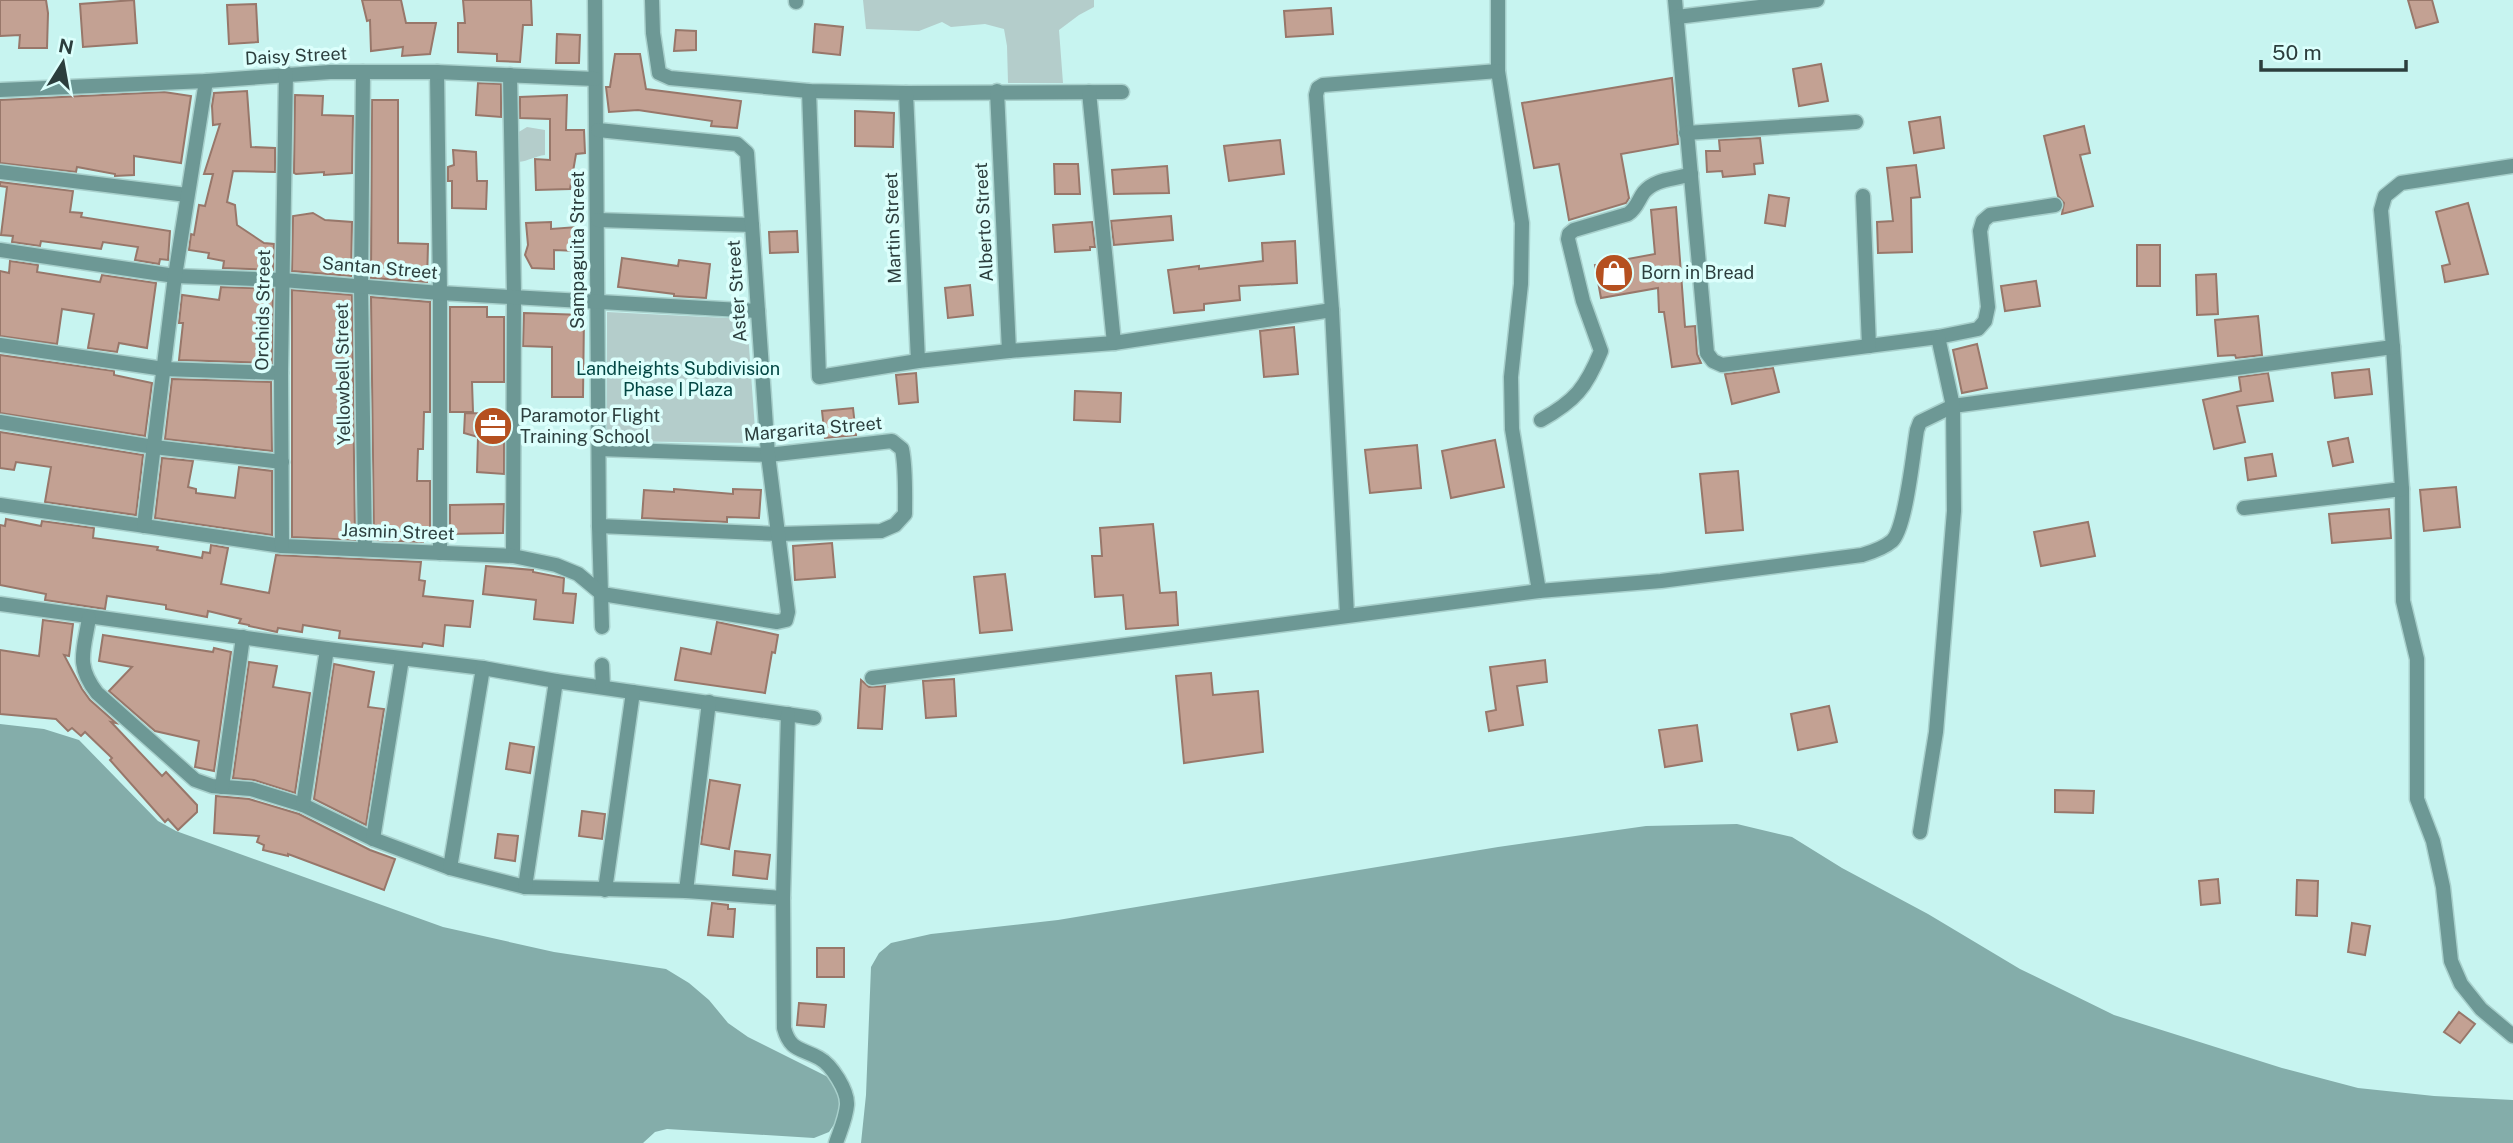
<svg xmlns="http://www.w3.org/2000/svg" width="2513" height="1143" font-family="'Public Sans',sans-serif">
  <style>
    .green { fill: #b4cdcb }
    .water { fill: #84adaa }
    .building { fill: #c3a193; stroke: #98776a; stroke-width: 2 }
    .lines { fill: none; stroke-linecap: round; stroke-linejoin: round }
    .minor-casing { stroke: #a8d0cc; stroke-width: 17 }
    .minor { stroke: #6d9895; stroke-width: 14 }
    .labels { text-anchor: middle; stroke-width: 7; stroke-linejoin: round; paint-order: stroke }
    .street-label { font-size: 18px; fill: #2c3e3d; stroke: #dcfffc }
    .poi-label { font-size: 18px; fill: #2c3e3d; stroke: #dcfffc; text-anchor: start }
    .park-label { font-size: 18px; fill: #024643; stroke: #dcfffc }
  </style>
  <rect width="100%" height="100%" fill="#c7f4f0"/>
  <g class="green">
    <path d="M863 0H1094V7L1079 15 1059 30 1063 83H1008L1007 46 1004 29 985 24 951 27 942 22 919 31 866 29Z"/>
    <path d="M527 127 545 130V155C535 156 529 161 518 162L517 133Z"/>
    <path d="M607 312 747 319 756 443 607 441Z"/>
  </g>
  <g class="water">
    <path d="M0 724 44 729 79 740 158 821 176 831 443 927 554 952 666 969 689 983 709 1000 728 1023 748 1037 834 1080 842 1101 837 1120 829 1132 814 1138 667 1129 655 1132 643 1143H0Z"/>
    <path d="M1737 824 1792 837 1842 868 1928 914 2020 969 2114 1015 2282 1068 2358 1088 2434 1096 2513 1100V1143H861L866 1095 871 967 879 953 891 943 931 934 1058 920 1498 847 1646 826Z"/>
  </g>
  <g class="building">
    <path d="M0 0H46L48 13 47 48H19L20 35 0 36Z"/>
    <path d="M134 0 137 43 83 47 80 4Z"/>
    <path d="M362 0H401L406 23H436L430 54 402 56 403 47 371 51 370 20 367 21Z"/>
    <path d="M463 0H531L532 25H523L520 62 497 61V54L458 52V23H465Z"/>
    <path d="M2408 0H2432L2438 22 2416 28Z"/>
    <path d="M256 4 258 42 229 44 227 5Z"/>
    <path d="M1331 8 1333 34 1286 37 1284 11Z"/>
    <path d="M815 24 843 27 840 55 813 52Z"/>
    <path d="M676 30 696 31V50L674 51Z"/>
    <path d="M557 34 580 35 579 63H556Z"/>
    <path d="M615 54H640L646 89 741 101 737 128 711 126 712 121 638 110 609 112 606 87H610Z"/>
    <path d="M1821 64 1828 101 1799 106 1793 69Z"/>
    <path d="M1672 78 1678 144 1621 154 1629 198 1626 203 1569 220 1559 164 1534 168 1522 103Z"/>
    <path d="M478 83 501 84V117L476 115Z"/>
    <path d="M247 91 251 147 275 148V172L233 171 227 202 235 205 237 225 264 243 274 244 273 270 223 268 224 261 208 258 209 253 189 250 191 234 194 235 199 205 205 206 213 174H204L220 124 213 125 212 106 214 93Z"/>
    <path d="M164 92 191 96 181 163 134 156V175L115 176V174L77 167 76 172 0 163V100Z"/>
    <path d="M295 95 323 96 322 115 353 116 352 173 324 175V172L296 174 294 173Z"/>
    <path d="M567 95 566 130H584L585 153 576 154 570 189 536 190 535 159 550 160V119L520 118V97Z"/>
    <path d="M372 100H398V243L428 244 427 282 371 278Z"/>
    <path d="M855 111 894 113 893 147 855 146Z"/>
    <path d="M1940 117 1944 148 1914 153 1909 122Z"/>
    <path d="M2084 126 2090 153 2080 155 2093 206 2062 214 2064 203 2058 196 2044 136Z"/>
    <path d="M1760 138 1763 163 1754 164 1755 174 1723 177 1722 171 1707 172 1706 151H1720L1719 140Z"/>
    <path d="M1280 140 1284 174 1229 181 1224 146Z"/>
    <path d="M453 150 476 152 477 181H487L486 209 452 208V181H448V167L454 165Z"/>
    <path d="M1054 164H1078L1080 194H1055Z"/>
    <path d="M1916 165 1920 197 1911 198 1912 252 1878 253 1877 222 1893 221 1887 168Z"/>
    <path d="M1167 166 1169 193 1114 194 1112 170Z"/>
    <path d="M0 182 73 191 70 212 82 213 81 217 170 231 168 260 160 259 159 264 135 260 138 247 103 242 101 249 41 241 40 246 12 242 13 236 1 235 7 187 0 186Z"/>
    <path d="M1769 195 1789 198 1785 226 1765 223Z"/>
    <path d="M2468 203 2488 274 2445 282 2442 266 2450 264 2436 212Z"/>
    <path d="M1676 207 1685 327 1695 326 1697 354 1701 363 1672 367 1664 312H1659L1658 288 1601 298 1595 265 1655 254 1651 210Z"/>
    <path d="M313 213 325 220 352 222 351 276 292 271 293 216Z"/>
    <path d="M1171 216 1173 240 1114 245 1111 221Z"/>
    <path d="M551 222V229L577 227V251L554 250V269L532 268 525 255 528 245 526 223Z"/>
    <path d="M1092 222 1095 247H1090V250L1055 252 1053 225Z"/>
    <path d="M797 231 798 252 770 253 769 232Z"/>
    <path d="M1295 241 1297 283 1239 286 1240 300 1204 304V310L1174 313 1168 270 1199 266V269L1263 261 1262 243Z"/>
    <rect x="2137" y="245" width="23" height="41"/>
    <path d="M622 258 678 266 679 260 710 264 706 298 674 296V294L618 287Z"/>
    <path d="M10 261 38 265 37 272 100 282 102 275 156 283 147 348 119 343 117 352 88 348 94 314 62 309 57 344 0 336V271L9 273Z"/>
    <path d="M2216 274 2218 314 2197 315 2196 275Z"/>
    <path d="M2036 281 2040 306 2005 311 2001 286Z"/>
    <path d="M970 285 973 315 948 318 945 288Z"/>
    <path d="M221 287 273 289 272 363 179 360 183 323H179L182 295 219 300Z"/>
    <path d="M292 290 352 295 355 540 292 537Z"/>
    <path d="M371 297 430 302V412H424L423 449H418L417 481H430V536H424L423 542 374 540Z"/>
    <path d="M450 307H487V317H504V382H472L473 412H450Z"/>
    <path d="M524 313 584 315 583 397H552V347L523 346Z"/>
    <path d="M2258 316 2262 355 2236 358 2235 355 2218 356 2215 320Z"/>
    <path d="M1294 327 1298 374 1264 377 1260 331Z"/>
    <path d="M1977 344 1987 388 1962 393 1953 350Z"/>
    <path d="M0 355 114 371V375L152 383 145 436 0 413Z"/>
    <path d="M1773 368 1779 392 1732 404 1725 374Z"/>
    <path d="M2369 369 2372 394 2335 398 2332 373Z"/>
    <path d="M916 373 918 402 899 404 896 375Z"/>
    <path d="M2268 373 2273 401 2237 406 2245 442 2214 449 2203 400 2241 391 2239 377Z"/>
    <path d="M172 379 271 382 272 451 165 439Z"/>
    <path d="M1075 391 1121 393 1120 422 1074 420Z"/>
    <path d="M853 408 856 435 825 438 822 411Z"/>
    <path d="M465 413 504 414V474L477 472 478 437 464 433Z"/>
    <path d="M0 432 143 455 136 515 45 502 51 467 16 462 14 470 0 468Z"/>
    <path d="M2348 438 2353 462 2333 466 2328 442Z"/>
    <path d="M1495 440 1504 487 1451 498 1442 451Z"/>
    <path d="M1417 445 1421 488 1370 493 1365 450Z"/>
    <path d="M2272 454 2276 476 2248 480 2245 458Z"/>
    <path d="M162 458 193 461 188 487 196 489V493L235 498 239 467 272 471V535L155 518Z"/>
    <path d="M1738 471 1743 530 1706 533 1700 474Z"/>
    <path d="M2456 487 2460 527 2424 531 2420 490Z"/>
    <path d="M674 489 733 494V489L761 490 759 518 727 517V522L642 518 644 490 674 492Z"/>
    <path d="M504 504 503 533 450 534V505Z"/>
    <path d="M2389 509 2391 538 2332 543 2329 514Z"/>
    <path d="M6 519 41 526 42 521 94 528 93 538 158 547 157 550 202 558 203 552 210 553 211 545 228 548 221 584 269 593 276 555 421 562 419 580 425 581 423 596 473 601 470 627 445 625 443 646 423 643 422 647 339 638 340 631 303 625 302 632 278 628 277 632 249 626V625L239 623 241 619 208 611 207 617 166 609V605L107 596 105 609 45 600 46 594 0 585V525L5 526Z"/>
    <path d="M2088 522 2095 556 2041 566 2034 532Z"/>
    <path d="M1153 524 1160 593 1176 592 1178 625 1126 629 1123 595 1095 597 1092 556H1102L1100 528Z"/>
    <path d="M832 543 835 577 795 580 793 546Z"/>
    <path d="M486 566 533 570V572L564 578 563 593 576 594 573 623 534 619 536 600 483 594Z"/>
    <path d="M1005 574 1012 630 980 633 974 577Z"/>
    <path d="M43 620 73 624 69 656 64 655 82 689 90 700 116 723 111 722 162 776 166 772 197 805V812L178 830 168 819 165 822 110 760 112 758 85 732 81 736 72 728 68 731 56 719 0 714V650L39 656Z"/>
    <path d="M717 622 778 635 775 653 772 652 765 693 675 680 681 648 711 654Z"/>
    <path d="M103 635 213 652 214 648 231 652 214 771 195 767 199 741 155 731 109 691 132 667 99 661Z"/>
    <path d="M1545 660 1547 682 1517 686 1523 725 1489 731 1486 712 1496 710 1490 667Z"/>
    <path d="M249 662 277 666 273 687 310 693 295 793 254 780 233 778Z"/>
    <path d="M334 664 374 672 368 707 384 709 366 825 314 799Z"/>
    <path d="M1211 673 1213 695 1258 691 1263 752 1184 763 1176 676Z"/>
    <path d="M954 679 956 716 926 718 923 681Z"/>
    <path d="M861 680 869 687 885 686 882 729 858 728Z"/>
    <path d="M1829 706 1837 742 1798 750 1791 714Z"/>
    <path d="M1697 725 1702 761 1665 767 1659 730Z"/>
    <path d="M510 743 534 747 530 773 506 769Z"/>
    <path d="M710 780 740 785 729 849 701 844Z"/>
    <path d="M2055 790 2094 791 2093 813 2055 812Z"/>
    <path d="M216 796 249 799 299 814 370 850 395 859 384 890 288 854V856L263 850 264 845 257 842 259 836 214 833Z"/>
    <path d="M582 811 605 814 602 839 579 836Z"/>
    <path d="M498 834 518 836 515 861 495 858Z"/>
    <path d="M735 851 770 855 767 879 733 875Z"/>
    <path d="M2218 879 2220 903 2201 905 2199 881Z"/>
    <path d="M2297 880 2318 881 2317 916 2296 915Z"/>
    <path d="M712 903 728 905V909H735L733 937 708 935Z"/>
    <path d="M2352 923 2370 926 2365 955 2348 952Z"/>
    <rect x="817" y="948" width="27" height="29"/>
    <path d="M799 1003 826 1005 824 1027 797 1025Z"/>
    <path d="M2459 1012 2475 1024 2460 1043 2444 1032Z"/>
  </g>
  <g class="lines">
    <g class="minor-casing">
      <g id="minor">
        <path d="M595 0 599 526 602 627"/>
        <path d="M652 0 653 33 659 73 670 78 809 91 906 93 1122 92"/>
        <path d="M796 0V2"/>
        <path d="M1498 0V71L1522 223 1521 284 1511 377 1512 429 1539 591"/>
        <path d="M1675 0 1707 353 1713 361 1722 365 1938 337 1978 329 1985 321 1988 307 1980 231 1983 221 1990 215 2055 205"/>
        <path d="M1677 17 1817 0"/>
        <path d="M363 72 361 286 365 549"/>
        <path d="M437 72 440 293V553"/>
        <path d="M510 75 514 295 513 556"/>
        <path d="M0 90 206 81 330 72H437L595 79"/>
        <path d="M809 91 819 377 918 361 1009 351 1114 343 1332 310"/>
        <path d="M997 91 1009 351"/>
        <path d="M1089 92 1114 343"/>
        <path d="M906 93 918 361"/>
        <path d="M1686 133 1856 122"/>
        <path d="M0 172 187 195"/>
        <path d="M1863 196 1869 346"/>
        <path d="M598 220 752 225"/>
        <path d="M0 250 175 276 283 280 440 293 758 311"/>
        <path d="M0 345 164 369 281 373"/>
        <path d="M1541 420C1575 401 1586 388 1601 351L1583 301 1568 239 1569 234 1574 230 1628 214C1637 208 1638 200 1644 192 1656 178 1675 180 1691 174"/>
        <path d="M0 422 154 447 282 462"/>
        <path d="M599 449 768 455 892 441 902 449C906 469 905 492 905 514L895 525 881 531 779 534 599 526"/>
        <path d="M2402 489 2403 601 2417 659V799L2433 841 2443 887 2451 961 2461 984 2481 1009 2513 1036"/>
        <path d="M0 505 282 546 513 556 556 565 578 574 602 594 777 622 786 620 788 612 768 455 747 153 737 144 598 130"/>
        <path d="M2244 508 2402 489 2393 347 2381 210 2385 196 2401 183 2513 166"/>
        <path d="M144 526 175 276 206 81"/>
        <path d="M282 546 281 373 286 73"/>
        <path d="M0 604 327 649 483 668 556 681 814 718"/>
        <path d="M1347 615 1332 310 1316 95 1318 88 1323 85 1498 71"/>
        <path d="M89 618C84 650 75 665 97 693L195 780 212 786 251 789 303 805 373 839 450 868 525 887 686 891 783 898"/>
        <path d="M602 665 603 687"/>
        <path d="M872 678 1539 591 1661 581 1862 555C1872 552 1884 548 1892 541 1906 528 1913 453 1917 430L1920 422 1953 406 2393 347"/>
        <path d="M788 714 783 898 784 1028C790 1051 801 1048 819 1058 832 1065 848 1091 847 1105 846 1118 840 1131 836 1143"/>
        <path d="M222 787 243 637"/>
        <path d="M303 805 327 649"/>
        <path d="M1920 832 1936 732 1954 511 1953 406 1938 337"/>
        <path d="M373 839 402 659"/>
        <path d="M450 868 483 668"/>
        <path d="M525 887 556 681"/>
        <path d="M605 890 633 692"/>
        <path d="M686 891 709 702"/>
      </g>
    </g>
    <use href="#minor" class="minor"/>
  </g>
  <defs>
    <g id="shop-disc" transform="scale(2.0125)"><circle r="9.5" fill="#b55020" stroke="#dcfffc"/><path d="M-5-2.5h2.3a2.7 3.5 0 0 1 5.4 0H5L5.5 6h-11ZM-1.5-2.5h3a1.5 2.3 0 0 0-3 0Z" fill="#fff"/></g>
    <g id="office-disc" transform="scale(2.0125)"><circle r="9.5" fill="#b55020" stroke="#dcfffc"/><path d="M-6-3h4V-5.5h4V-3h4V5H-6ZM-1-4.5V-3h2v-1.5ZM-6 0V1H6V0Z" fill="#fff"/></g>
  </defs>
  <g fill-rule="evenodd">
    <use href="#shop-disc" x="1614" y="273"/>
    <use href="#office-disc" x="493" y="426"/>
  </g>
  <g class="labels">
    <g class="street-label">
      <text transform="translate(296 56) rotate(-3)" y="6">Daisy Street</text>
      <text transform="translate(984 222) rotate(-93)" y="6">Alberto Street</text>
      <text transform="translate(893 228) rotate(-92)" y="6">Martin Street</text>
      <text transform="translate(578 250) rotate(-90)" y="6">Sampaguita Street</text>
      <text transform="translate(380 268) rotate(5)" y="6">Santan Street</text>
      <text transform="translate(737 291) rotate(-94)" y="6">Aster Street</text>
      <text transform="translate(263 310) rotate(-89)" y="6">Orchids Street</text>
      <text transform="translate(343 374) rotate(-91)" y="6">Yellowbell Street</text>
      <text transform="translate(813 429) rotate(-5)" y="6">Margarita Street</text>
      <text transform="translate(398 532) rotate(2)" y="6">Jasmin Street</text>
    </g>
    <g class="poi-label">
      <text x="1641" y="279">Born in Bread</text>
      <text x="520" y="422">Paramotor Flight<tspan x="520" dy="21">Training School</tspan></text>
    </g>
    <g class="park-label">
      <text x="678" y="375">Landheights Subdivision<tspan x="678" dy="21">Phase I Plaza</tspan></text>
    </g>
  </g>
  <g transform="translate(63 63) rotate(11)" stroke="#dcfffc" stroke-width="5" paint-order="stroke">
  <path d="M0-5L12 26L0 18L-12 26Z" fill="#2c3e3d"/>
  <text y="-10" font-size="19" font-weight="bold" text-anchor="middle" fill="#2c3e3d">N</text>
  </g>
  <path d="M2261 60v10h145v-10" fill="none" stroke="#2c3e3d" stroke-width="3.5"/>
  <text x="2272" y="60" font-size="21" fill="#2c3e3d" stroke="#dcfffc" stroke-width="5" paint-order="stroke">50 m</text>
</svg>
